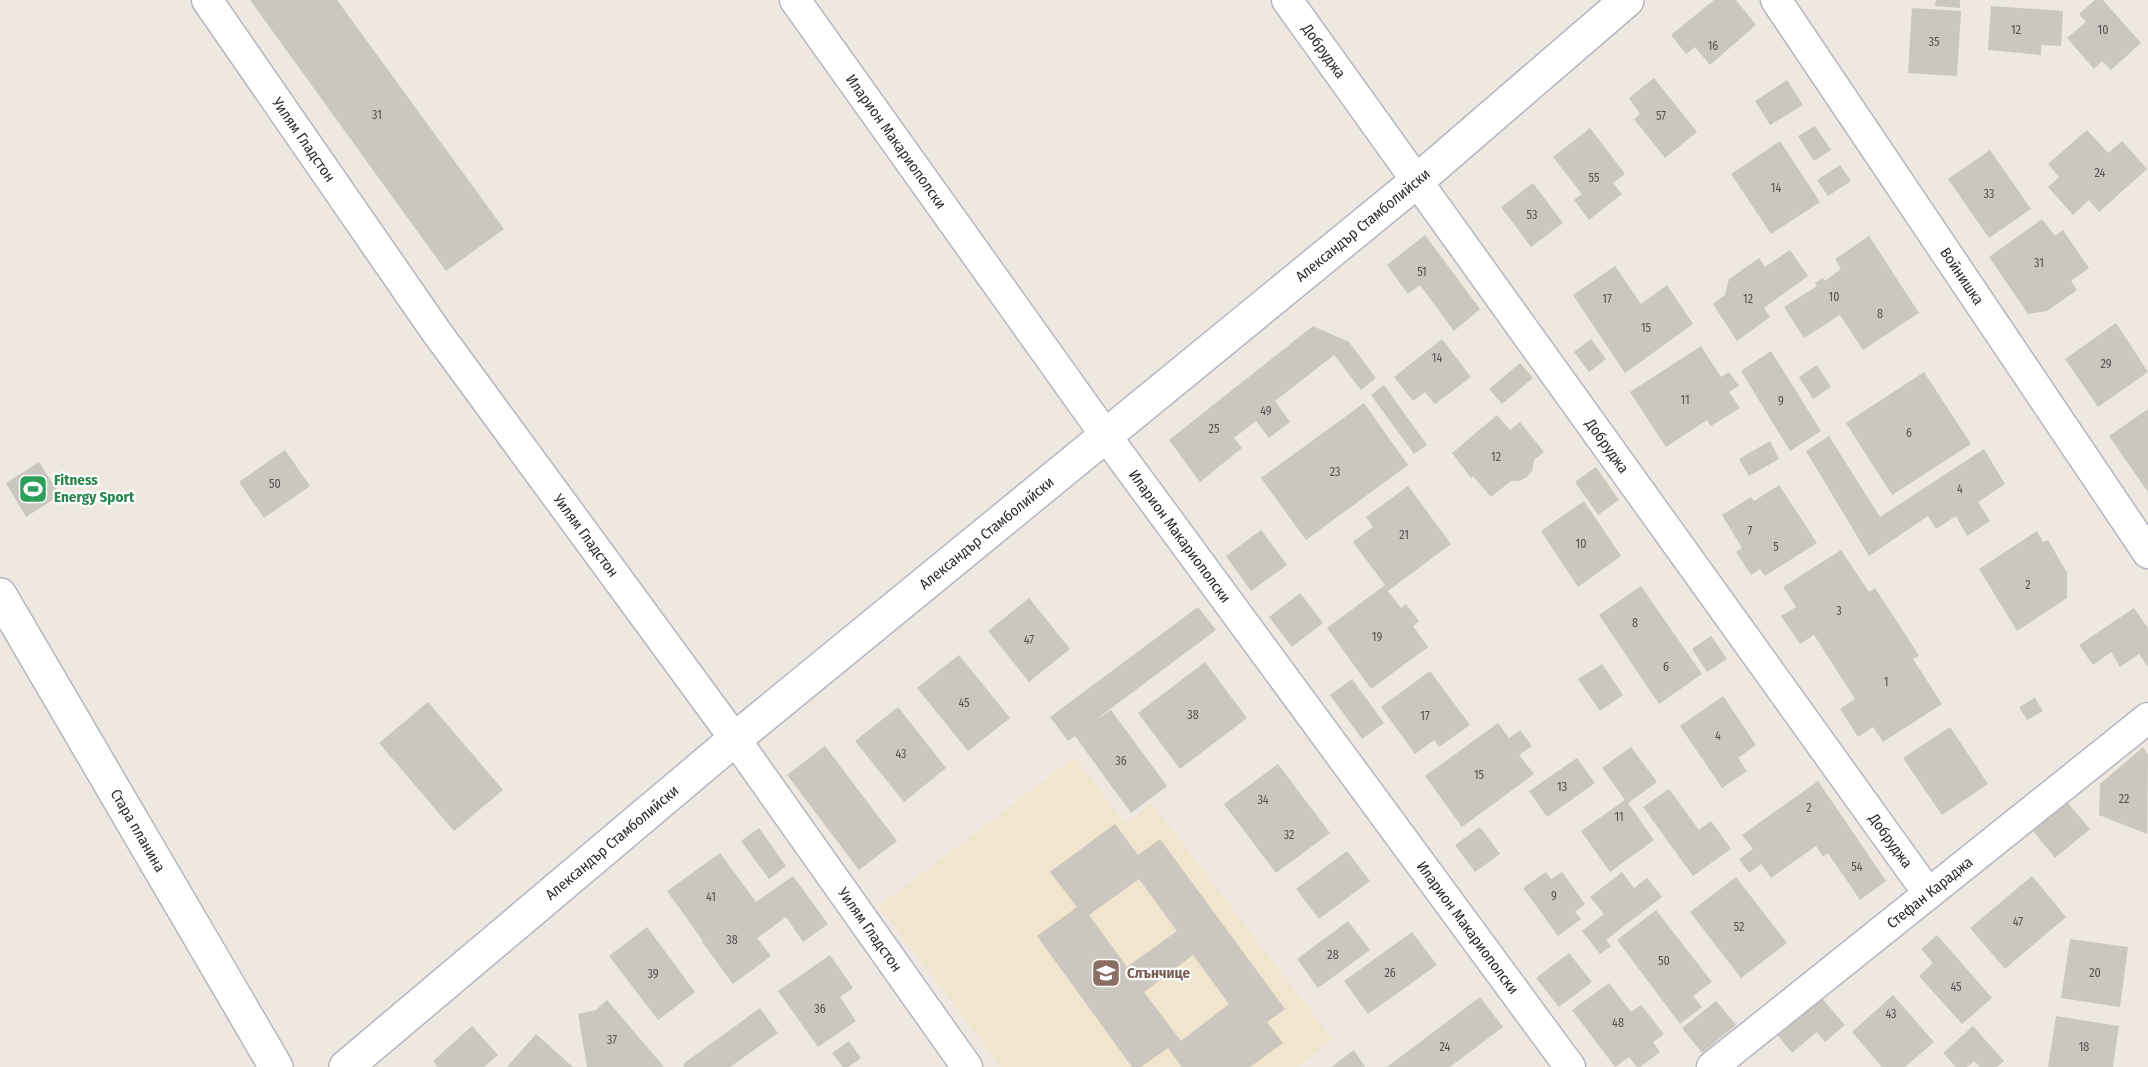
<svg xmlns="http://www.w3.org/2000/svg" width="2148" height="1067" font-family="'Fira Sans Condensed',sans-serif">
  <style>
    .education { fill: #f1e5cf }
    .building { fill: #cbc6be; fill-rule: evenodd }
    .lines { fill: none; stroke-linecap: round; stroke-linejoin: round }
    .street-casing { stroke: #b3b6c1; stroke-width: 33 }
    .secondary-casing { stroke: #b3b6c1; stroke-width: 36 }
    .street { stroke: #fff; stroke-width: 30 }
    .secondary { stroke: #fff; stroke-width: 33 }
    .labels { text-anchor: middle; stroke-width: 4.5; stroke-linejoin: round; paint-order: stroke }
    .number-label { font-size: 12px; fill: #545351 }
    .street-label { font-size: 15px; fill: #2d2d2d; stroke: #fff }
    .leisure-label { font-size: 15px; font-weight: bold; fill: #27864d; stroke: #fff; text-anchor: start }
    .education-label { font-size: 15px; font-weight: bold; fill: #785e54; stroke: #fff; text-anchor: start }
  </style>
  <rect width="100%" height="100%" fill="#efe8e0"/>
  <path class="education" d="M1075 757 1125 823 1152 803 1333 1040 1297 1067H1001L879 906Z"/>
  <g class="building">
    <path d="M250 0H337L504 229 446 271Z"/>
    <path d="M1714 0H1736L1756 25 1710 65 1695 47 1686 54 1671 35Z"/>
    <path d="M1936 0H1960V8L1935 6Z"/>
    <path d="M2095 0H2103L2141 43 2111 70 2102 61 2094 69 2067 38 2086 22 2079 14Z"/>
    <path d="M1991 6 2063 11 2061 46 2041 45V55L1988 50Z"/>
    <path d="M1912 8 1961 11 1957 76 1908 73Z"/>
    <path d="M1654 78 1697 132 1665 158 1634 119 1640 114 1629 98Z"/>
    <path d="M1787 80 1803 105 1770 125 1755 101Z"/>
    <path d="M1815 126 1831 150 1814 161 1798 136Z"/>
    <path d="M1590 128 1625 174 1613 183 1622 194 1589 220 1574 200 1582 194 1553 157Z"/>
    <path d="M2087 130 2108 153 2122 141 2147 169 2099 212 2089 200 2073 215 2048 187 2059 177 2048 164Z"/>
    <path d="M1780 141 1820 202 1771 234 1731 174Z"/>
    <path d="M1990 150 2031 209 1989 238 1948 179Z"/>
    <path d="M1840 165 1851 181 1828 196 1817 180Z"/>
    <path d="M1533 183 1563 223 1531 247 1501 207Z"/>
    <path d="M2042 219 2055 236 2063 230 2089 268 2071 281 2077 290 2047 311 2028 314 1989 257Z"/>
    <path d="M1425 235 1480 309 1454 331 1420 285 1408 294 1387 265Z"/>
    <path d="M1869 236 1919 313 1863 350 1840 315 1804 338 1784 307 1817 286 1815 283 1823 278 1825 281 1841 269 1835 259Z"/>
    <path d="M1790 250 1808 276 1764 308 1770 317 1737 341 1713 304 1725 295 1729 279 1759 258 1765 267Z"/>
    <path d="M1615 266 1641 304 1667 285 1693 324 1625 373 1573 295Z"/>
    <path d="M2116 323 2148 372 2098 407 2065 359Z"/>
    <path d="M1313 326 1349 342 1376 378 1361 390 1334 355 1275 401 1290 422 1269 438 1256 421 1234 438 1242 448 1200 482 1169 440Z"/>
    <path d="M1442 339 1471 377 1435 404 1425 392 1413 401 1394 377Z"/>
    <path d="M1591 339 1606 359 1589 372 1574 352Z"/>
    <path d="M1701 346 1721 377 1729 372 1739 386 1729 392 1740 408 1711 426 1707 420 1666 447 1630 392Z"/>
    <path d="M1771 351 1821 431 1790 451 1741 371Z"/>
    <path d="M1520 363 1533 378 1502 404 1489 389Z"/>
    <path d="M1817 365 1831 387 1813 399 1799 377Z"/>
    <path d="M1924 372 1971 444 1892 495 1846 423Z"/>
    <path d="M1384 385 1427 445 1414 454 1371 395Z"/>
    <path d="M1364 403 1408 465 1306 540 1261 478Z"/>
    <path d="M2148 409V492L2109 436Z"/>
    <path d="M1497 415 1510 430 1520 422 1544 452 1534 460 1532 471 1527 477 1520 481H1511L1491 497 1473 476 1471 478 1452 453Z"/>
    <path d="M1829 436 1880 517 1984 449 2005 484 1978 502 1990 521 1967 536 1956 516 1936 529 1928 516 1869 556 1806 451Z"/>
    <path d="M1770 441 1779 459 1749 476 1739 459Z"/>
    <path d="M285 450 310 486 264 518 239 482Z"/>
    <path d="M39 462 60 495 26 517 6 483Z"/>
    <path d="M1596 467 1619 500 1598 515 1575 482Z"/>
    <path d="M1779 485 1817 543 1765 576 1760 569 1751 575 1736 552 1742 548 1722 515 1751 497 1754 501Z"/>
    <path d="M1408 486 1451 544 1388 591 1401 608 1406 604 1419 621 1413 626 1428 647 1371 689 1327 628 1385 585 1353 542 1373 527 1366 517Z"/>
    <path d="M1584 501 1621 556 1578 587 1541 531Z"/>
    <path d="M1261 530 1287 565 1251 591 1226 556Z"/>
    <path d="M2037 531 2043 542 2048 540 2067 573V598L2017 631 1979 569Z"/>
    <path d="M1841 550 1869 592 1875 588 1898 623 1919 656 1913 659 1942 704 1883 742 1873 727 1858 737 1840 709 1855 699 1814 635 1800 644 1781 616 1796 607 1783 587Z"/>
    <path d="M1641 586 1702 674 1659 704 1599 615Z"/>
    <path d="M1300 593 1323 623 1292 647 1269 617Z"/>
    <path d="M1029 598 1070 649 1029 682 988 631Z"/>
    <path d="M1198 607 1216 630 1094 721 1111 710 1167 786 1131 813 1075 736 1068 741 1050 717Z"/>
    <path d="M2134 608 2148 628V667L2139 654 2120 667 2111 652 2093 665 2079 645Z"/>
    <path d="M1711 636 1727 659 1707 672 1692 649Z"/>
    <path d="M959 655 1010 718 968 751 917 688Z"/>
    <path d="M1205 662 1247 718 1180 769 1138 713Z"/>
    <path d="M1602 664 1623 695 1600 711 1578 679Z"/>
    <path d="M1430 671 1470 725 1439 747 1434 740 1415 754 1381 707Z"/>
    <path d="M1352 679 1384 723 1362 739 1330 695Z"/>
    <path d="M1723 696 1756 745 1738 758 1747 771 1722 788 1680 726Z"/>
    <path d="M2035 698 2043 711 2027 720 2019 707Z"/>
    <path d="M428 702 503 790 454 831 379 743Z"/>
    <path d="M898 707 946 768 904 802 855 741Z"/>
    <path d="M1498 723 1509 738 1520 730 1532 746 1519 755 1534 774 1462 827 1425 776Z"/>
    <path d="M1950 727 1988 784 1942 815 1903 758Z"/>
    <path d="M825 746 897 841 859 870 787 775Z"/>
    <path d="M1631 747 1657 782 1628 803 1654 840 1610 872 1581 831 1625 800 1602 768Z"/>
    <path d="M2143 747 2148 755 2147 834 2099 815 2100 784Z"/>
    <path d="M1577 758 1595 783 1547 817 1529 791Z"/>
    <path d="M1278 764 1330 833 1276 873 1224 804Z"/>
    <path d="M1818 781 1886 881 1860 900 1828 853 1823 857 1816 846 1771 878 1761 864 1749 873 1739 859 1753 849 1742 835Z"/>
    <path d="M1669 789 1699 830 1711 821 1731 849 1693 876 1643 807Z"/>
    <path d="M2061 795 2090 829 2055 858 2027 824Z"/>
    <path d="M1115 824 1138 855 1160 839 1285 1009 1267 1022 1283 1043 1250 1067H1182L1168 1048 1141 1067H1132L1037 936 1077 907 1050 872ZM1139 879 1177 931 1127 967 1089 915ZM1193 955 1229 1004 1181 1041 1144 992Z"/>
    <path d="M1480 827 1500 854 1475 872 1455 845Z"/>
    <path d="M759 828 786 866 769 879 741 841Z"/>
    <path d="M1347 851 1370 881 1319 919 1296 889Z"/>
    <path d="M720 853 756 902 793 876 828 924 803 942 786 917 757 938 771 956 733 984 702 942 713 935 703 941 667 891Z"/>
    <path d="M1546 872 1551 879 1562 872 1585 904 1575 912 1581 919 1558 936 1523 888Z"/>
    <path d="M1622 872 1634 888 1647 878 1662 897 1606 940 1611 946 1600 954 1582 931 1604 914 1590 897Z"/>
    <path d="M2032 876 2066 917 2005 969 1970 928Z"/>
    <path d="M1736 877 1787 943 1741 978 1690 912Z"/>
    <path d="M1656 910 1712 982 1693 996 1702 1007 1680 1024 1617 940Z"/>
    <path d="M1348 921 1370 950 1318 988 1297 959Z"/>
    <path d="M647 927 695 992 658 1020 609 956Z"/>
    <path d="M1412 932 1437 965 1368 1014 1344 981Z"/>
    <path d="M1937 935 1992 998 1962 1024 1919 976 1933 963 1921 949Z"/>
    <path d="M2070 939 2128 947 2120 1007 2061 998Z"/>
    <path d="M1569 953 1592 982 1559 1007 1536 978Z"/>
    <path d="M830 955 853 988 840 997 856 1021 818 1047 778 991Z"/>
    <path d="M1609 983 1631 1012 1641 1005 1664 1034 1653 1042 1660 1052 1640 1067H1637L1629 1057 1615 1067 1572 1010Z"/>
    <path d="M1819 995 1845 1025 1825 1042 1817 1032 1792 1053 1775 1032Z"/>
    <path d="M1893 995 1934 1042 1905 1067H1882L1852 1032Z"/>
    <path d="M1480 997 1503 1027 1450 1067H1387Z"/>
    <path d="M607 1000 664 1067H587L578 1014 596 1010Z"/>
    <path d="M1716 1001 1736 1025 1702 1053 1682 1028Z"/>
    <path d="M760 1008 778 1033 730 1067H684L683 1064Z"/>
    <path d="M2056 1016 2119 1026 2113 1067H2048Z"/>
    <path d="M472 1026 498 1055 484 1067H438L433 1061Z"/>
    <path d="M1973 1026 2004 1061 1997 1067H1980L1974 1061 1967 1067H1956L1943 1053Z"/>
    <path d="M536 1034 573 1067H507Z"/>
    <path d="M849 1041 861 1058 848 1067H843L832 1053Z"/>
    <path d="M1354 1050 1365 1067H1331Z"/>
  </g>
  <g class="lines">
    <g class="street-casing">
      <g id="street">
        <path id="s1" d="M207 0 435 330 735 739 967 1067"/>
        <path id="s2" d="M795 0 1106 436 1570 1067"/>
        <path id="s3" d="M1287 0 1928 893"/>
        <path id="s4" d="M1776 0 2148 553"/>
        <path id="s5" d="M1712 1067 2148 718"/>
      </g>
    </g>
    <g class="secondary-casing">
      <g id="secondary">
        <path id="s6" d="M0 595 276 1067"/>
        <path id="s7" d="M346 1067 735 739 1417 181 1627 0"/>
      </g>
    </g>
    <use href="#street" class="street"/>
    <use href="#secondary" class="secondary"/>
  </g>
  <defs>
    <g id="stadium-square" transform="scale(1.5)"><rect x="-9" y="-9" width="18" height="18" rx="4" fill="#2e9e5b" stroke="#fff"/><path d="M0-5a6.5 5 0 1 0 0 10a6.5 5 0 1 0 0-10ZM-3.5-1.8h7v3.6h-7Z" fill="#fff"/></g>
    <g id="school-square" transform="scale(1.5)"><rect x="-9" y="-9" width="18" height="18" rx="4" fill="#8d6e63" stroke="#fff"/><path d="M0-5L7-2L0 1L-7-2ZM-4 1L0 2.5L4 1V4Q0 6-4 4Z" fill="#fff"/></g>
  </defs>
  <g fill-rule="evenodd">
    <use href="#stadium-square" x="33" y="489"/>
    <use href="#school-square" x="1106" y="973"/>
  </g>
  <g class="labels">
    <g class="number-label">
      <text x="2016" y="34">12</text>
      <text x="2103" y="34">10</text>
      <text x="1934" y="46">35</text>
      <text x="1713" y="50">16</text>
      <text x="377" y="119">31</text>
      <text x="1661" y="120">57</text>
      <text x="2100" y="177">24</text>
      <text x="1594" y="182">55</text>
      <text x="1776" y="192">14</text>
      <text x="1989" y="198">33</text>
      <text x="1532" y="219">53</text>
      <text x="2039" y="267">31</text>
      <text x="1422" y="276">51</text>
      <text x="1834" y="301">10</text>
      <text x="1607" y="303">17</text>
      <text x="1748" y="303">12</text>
      <text x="1880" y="318">8</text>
      <text x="1646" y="332">15</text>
      <text x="1437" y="362">14</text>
      <text x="2106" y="368">29</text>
      <text x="1685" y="404">11</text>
      <text x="1781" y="405">9</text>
      <text x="1266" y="415">49</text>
      <text x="1214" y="433">25</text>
      <text x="1909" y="437">6</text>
      <text x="1496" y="461">12</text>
      <text x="1335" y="476">23</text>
      <text x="275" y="488">50</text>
      <text x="1960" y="493">4</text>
      <text x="1750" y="535">7</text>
      <text x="1404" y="539">21</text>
      <text x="1581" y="548">10</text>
      <text x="1776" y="551">5</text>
      <text x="2028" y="589">2</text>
      <text x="1839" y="615">3</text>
      <text x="1635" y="627">8</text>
      <text x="1377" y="641">19</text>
      <text x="1029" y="644">47</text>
      <text x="1666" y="671">6</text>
      <text x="1886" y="686">1</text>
      <text x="964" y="707">45</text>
      <text x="1193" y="719">38</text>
      <text x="1425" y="720">17</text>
      <text x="1718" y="740">4</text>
      <text x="901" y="758">43</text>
      <text x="1121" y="765">36</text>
      <text x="1479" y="779">15</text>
      <text x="1562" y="791">13</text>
      <text x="2124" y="803">22</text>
      <text x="1263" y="804">34</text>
      <text x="1809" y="812">2</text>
      <text x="1619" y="821">11</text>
      <text x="1289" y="839">32</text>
      <text x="1857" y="871">54</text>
      <text x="1554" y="900">9</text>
      <text x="711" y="901">41</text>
      <text x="2018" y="926">47</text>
      <text x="1739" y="931">52</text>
      <text x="732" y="944">38</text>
      <text x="1333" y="959">28</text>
      <text x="1664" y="965">50</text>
      <text x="1390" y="977">26</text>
      <text x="2095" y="977">20</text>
      <text x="653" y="978">39</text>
      <text x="1956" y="991">45</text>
      <text x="820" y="1013">36</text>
      <text x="1891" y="1018">43</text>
      <text x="1618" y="1027">48</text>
      <text x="612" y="1044">37</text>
      <text x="1445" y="1051">24</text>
      <text x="2084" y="1051">18</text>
    </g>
    <g class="street-label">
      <text dy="5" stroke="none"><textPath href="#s3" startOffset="63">Добруджа</textPath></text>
      <text dy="5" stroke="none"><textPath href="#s1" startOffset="170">Уилям Гладстон</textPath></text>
      <text dy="5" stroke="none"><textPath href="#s2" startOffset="174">Иларион Макариополски</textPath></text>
      <text dy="5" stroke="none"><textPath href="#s7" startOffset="1320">Александър Стамболийски</textPath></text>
      <text dy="5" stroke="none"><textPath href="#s4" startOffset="333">Войнишка</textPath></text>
      <text dy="5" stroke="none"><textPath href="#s3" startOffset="549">Добруджа</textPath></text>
      <text dy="5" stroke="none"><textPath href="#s7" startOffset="834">Александър Стамболийски</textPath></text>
      <text dy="5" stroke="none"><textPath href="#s1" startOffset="656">Уилям Гладстон</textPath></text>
      <text dy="5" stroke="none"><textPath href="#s2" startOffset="660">Иларион Макариополски</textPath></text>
      <text dy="5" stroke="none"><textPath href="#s6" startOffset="273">Стара планина</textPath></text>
      <text dy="5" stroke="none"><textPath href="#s3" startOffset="1035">Добруджа</textPath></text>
      <text dy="5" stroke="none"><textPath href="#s7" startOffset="348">Александър Стамболийски</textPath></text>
      <text dy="5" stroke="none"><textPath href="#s5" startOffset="279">Стефан Караджа</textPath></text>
      <text dy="5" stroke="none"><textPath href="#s2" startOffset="1146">Иларион Макариополски</textPath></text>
      <text dy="5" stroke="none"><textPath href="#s1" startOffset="1142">Уилям Гладстон</textPath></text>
    </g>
    <g class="leisure-label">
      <text x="54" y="485">Fitness<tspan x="54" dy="17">Energy Sport</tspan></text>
    </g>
    <g class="education-label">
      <text x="1127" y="978">Слънчице</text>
    </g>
  </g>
</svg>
